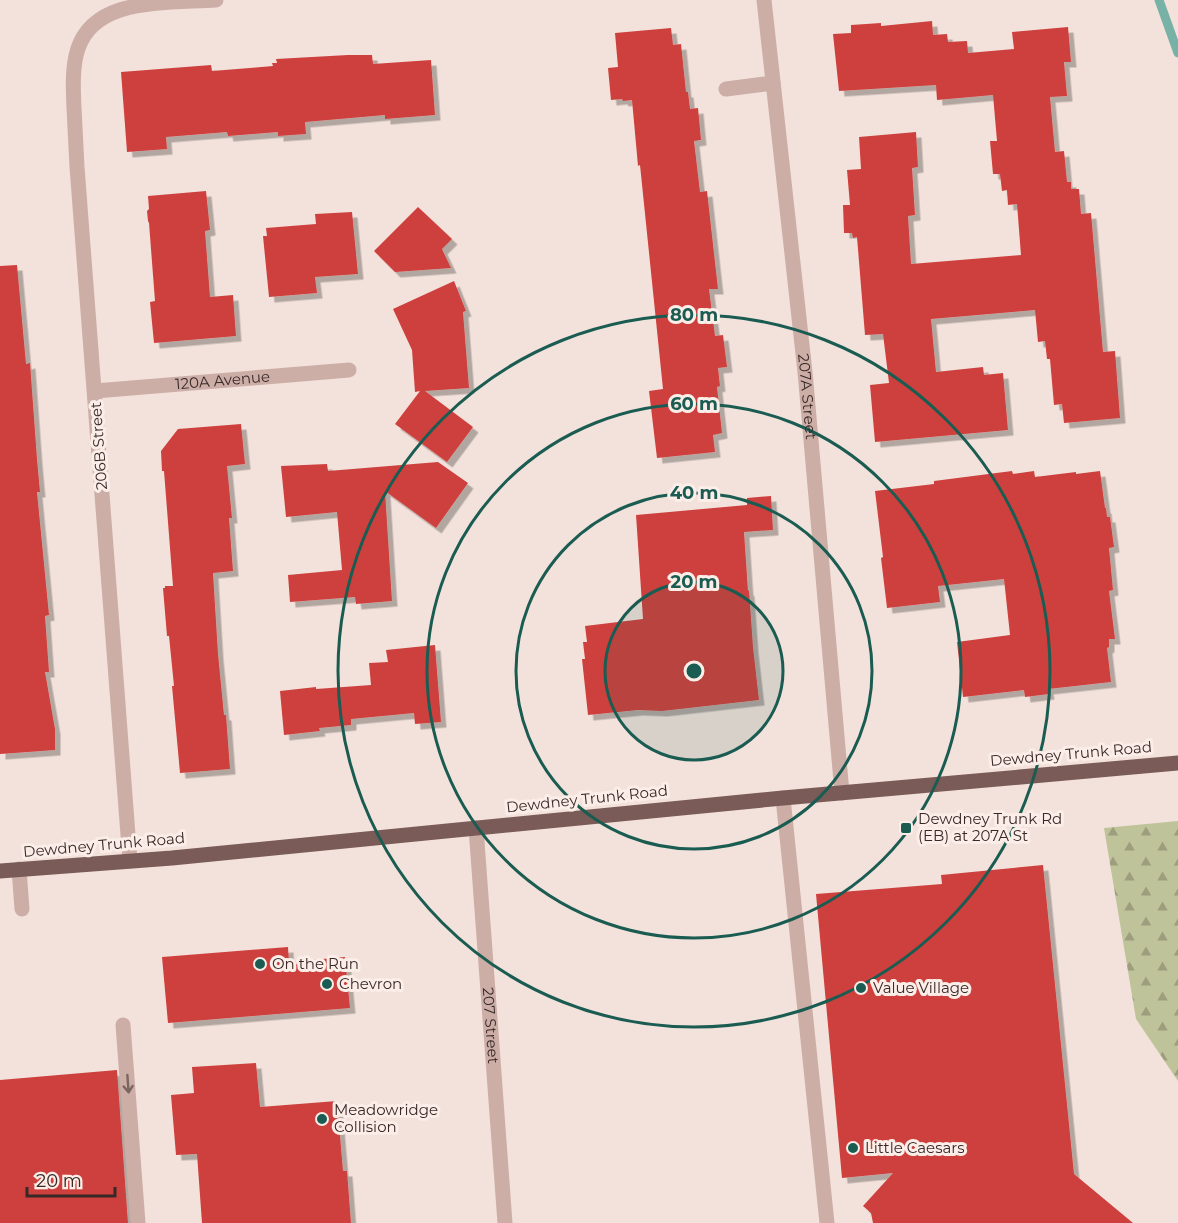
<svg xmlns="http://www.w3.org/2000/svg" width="1178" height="1223" font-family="Montserrat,sans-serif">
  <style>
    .forest { fill: url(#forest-firs) }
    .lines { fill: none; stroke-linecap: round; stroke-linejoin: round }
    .stream { stroke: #78b2a7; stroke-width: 9 }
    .building { fill: #ce403e; filter: url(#shadow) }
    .minor { stroke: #ccaea6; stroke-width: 15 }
    .major { stroke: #7b5b57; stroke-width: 15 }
    .oneway { stroke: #7b6560 }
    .ring { fill: none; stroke: #1a5c51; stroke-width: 3 }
    .poi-dot { fill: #1a5c51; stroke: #fbede7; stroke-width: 2 }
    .labels { text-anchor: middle; stroke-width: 6; stroke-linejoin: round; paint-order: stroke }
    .street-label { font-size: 15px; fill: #382927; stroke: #fbede7 }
    .poi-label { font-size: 15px; fill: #382927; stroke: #fbede7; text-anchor: start }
    .centre { fill: #1a5c51; stroke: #fbede7; stroke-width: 3 }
    .ring-label { font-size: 18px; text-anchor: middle; font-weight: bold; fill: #1a5c51; stroke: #fbede7; stroke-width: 6; stroke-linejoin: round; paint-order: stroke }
  </style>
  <defs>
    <pattern id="forest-firs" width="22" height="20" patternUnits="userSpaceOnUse" patternTransform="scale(1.5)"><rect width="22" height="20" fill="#bfc39a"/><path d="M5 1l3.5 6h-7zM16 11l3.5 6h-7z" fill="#9c9e7e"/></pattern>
    <filter id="shadow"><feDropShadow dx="5.5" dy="5.5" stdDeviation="0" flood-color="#0004"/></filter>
  </defs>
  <rect width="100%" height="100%" fill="#f3e2db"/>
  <path class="forest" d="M1178 821V1081L1136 1019 1104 828Z"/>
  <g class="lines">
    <path class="stream" d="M1159 0 1178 53"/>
  </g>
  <g class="building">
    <path d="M932 21 933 35 947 34 948 42 967 41 968 53 1014 49 1012 32 1068 27 1071 62H1064L1067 96 1050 97 1055 152 1064 151 1067 182H1071V189H1079L1081 214 1091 213 1103 352 1115 351 1120 418 1064 423 1062 404 1054 405 1050 359H1047L1045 341 1038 342 1035 310 931 319 936 372 983 367 984 375 1003 373 1008 430 875 442 870 385 889 383 883 334 865 335 857 237 853 238 852 233H844L843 205H850L847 170 861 169 859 137 916 132 918 167 912 168 915 215 908 216 911 264 1021 255 1017 204 1008 205 1007 190 1002 191 1000 174H993L990 141H997L993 95 937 100 936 85 839 91 833 34 851 33V25L881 23V26Z"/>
    <path d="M671 28 673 45 681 44 686 92H688L690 109 698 108 701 140 694 141 700 192 707 191 718 289H709L715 336 723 335 727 367 718 368 720 386 717 387 722 433 713 435 715 452 657 458 649 391 663 389 640 165 638 166 632 100 623 101 622 99 611 100 608 68 618 67 615 33Z"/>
    <path d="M348 55H372L373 64 431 60 435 115 385 119V115L305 122 306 134 278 136V132L228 136 227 132 166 137 167 149 127 152 121 72 211 65 212 71 273 66 272 63H277L276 59Z"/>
    <path d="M206 191 210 230 205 231 210 297 233 295 236 336 154 343 150 302 155 301 149 223 148 221 147 211 149 209 148 196Z"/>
    <path d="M418 207 452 239 442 249 451 268 395 272 374 251Z"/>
    <path d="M352 212 358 274 315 277 317 293 269 297 263 236H267L266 228 316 224 315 214Z"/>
    <path d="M17 265 26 364 30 363 37 459 40 492H37L49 615 45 616 49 672H45L55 729V750L0 754V266Z"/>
    <path d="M454 281 466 311 463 312 469 388 425 391 473 427 447 462 395 424 420 391 415 392 412 350 393 309Z"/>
    <path d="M241 424 245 464 227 466 232 518H229L233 571 213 573 218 654 224 715H226L230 769 180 773 172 686H174L169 636H167L163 588H165V586H173L164 471H162L161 451 178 429Z"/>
    <path d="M438 462 468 483 436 528 385 491 392 601 356 604 355 597 290 602 288 575 342 570 337 512 286 517 281 466 327 464 328 471Z"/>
    <path d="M1012 471 1013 474 1034 471 1035 477 1076 472V474L1100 471 1105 508H1106L1107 517H1110L1114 547 1109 548 1113 590 1109 591 1115 639H1109V647L1107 648 1111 682 1048 689 1049 694 1025 697 1024 690 963 697 957 642 1010 635 1004 579 938 586 940 602 887 608 881 558 883 557 875 491 934 484V481Z"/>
    <path d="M771 496 773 530 744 532 748 591 749 590 753 647 759 700 662 711 638 710 588 715 582 659H585L583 642H587L585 626 643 619 636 515 747 505V498Z"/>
    <path d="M435 645 441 722 415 724 414 713 351 719V725L319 728 320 731 284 735 280 691 316 687V689L371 685 369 663 388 662 386 650Z"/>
    <path d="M1043 865 1074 1174 1133 1223H873L871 1213 863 1206 893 1173 842 1178 816 894 942 884 941 875Z"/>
    <path d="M288 947 289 962 345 957 350 1008 168 1023 162 957Z"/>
    <path d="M256 1063 260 1107 337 1101 343 1171H347L351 1223H202L197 1154 176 1155 171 1095 194 1093 192 1067Z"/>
    <path d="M117 1070 128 1223H0V1080Z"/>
  </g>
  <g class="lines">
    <g class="minor">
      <path id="s1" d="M764 0 805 372 842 793"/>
      <path d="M726 89 773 83"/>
      <path id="s2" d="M95 391 349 370"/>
      <path d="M783 798 827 1223"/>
      <path id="s3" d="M476 828 505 1223"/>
      <path d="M130 861 77 167C76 148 75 128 74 108 72 65 71 26 120 10 149 1 185 2 216 0"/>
      <path d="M19 869 22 909"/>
      <path d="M123 1025 138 1223"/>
    </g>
    <path class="major" d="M0 871 172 858 783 798 1178 763"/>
  </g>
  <defs><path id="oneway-shaft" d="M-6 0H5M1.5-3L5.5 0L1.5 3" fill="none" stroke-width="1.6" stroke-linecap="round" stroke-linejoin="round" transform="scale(1.5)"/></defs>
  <use class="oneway" href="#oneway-shaft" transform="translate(128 1084) rotate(86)"/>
  <circle cx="694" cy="671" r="89" fill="#1a5c51" fill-opacity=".12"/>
  <g class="ring">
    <circle cx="694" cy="671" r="89"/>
    <circle cx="694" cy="671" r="178"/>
    <circle cx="694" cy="671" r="267"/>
    <circle cx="694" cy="671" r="356"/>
  </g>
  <g class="poi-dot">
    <rect x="900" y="822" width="12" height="12" rx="3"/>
    <circle cx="260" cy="964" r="6"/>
    <circle cx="327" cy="984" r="6"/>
    <circle cx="861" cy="988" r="6"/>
    <circle cx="322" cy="1119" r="6"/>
    <circle cx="853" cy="1148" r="6"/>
  </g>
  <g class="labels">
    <g class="street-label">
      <text dy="5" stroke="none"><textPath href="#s2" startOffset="128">120A Avenue</textPath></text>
      <text dy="5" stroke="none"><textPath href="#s1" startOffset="399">207A Street</textPath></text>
      <text transform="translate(99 446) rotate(-94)" y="5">206B Street</text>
      <text transform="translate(1071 754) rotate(-5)" y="5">Dewdney Trunk Road</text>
      <text transform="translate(587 799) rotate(-6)" y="5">Dewdney Trunk Road</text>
      <text transform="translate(104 845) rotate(-5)" y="5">Dewdney Trunk Road</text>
      <text dy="5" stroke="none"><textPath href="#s3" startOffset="198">207 Street</textPath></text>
    </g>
    <g class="poi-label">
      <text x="918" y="824">Dewdney Trunk Rd<tspan x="918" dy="17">(EB) at 207A St</tspan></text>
      <text x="272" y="969">On the Run</text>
      <text x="339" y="989">Chevron</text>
      <text x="873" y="993">Value Village</text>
      <text x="334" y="1115">Meadowridge<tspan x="334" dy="17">Collision</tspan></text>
      <text x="865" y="1153">Little Caesars</text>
    </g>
  </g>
  <circle cx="694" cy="671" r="9" class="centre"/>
  <g class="ring-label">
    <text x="694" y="321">80 m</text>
    <text x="694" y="410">60 m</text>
    <text x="694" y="499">40 m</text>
    <text x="694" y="588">20 m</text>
  </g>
  <path d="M27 1187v9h88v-9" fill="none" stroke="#382927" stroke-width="3"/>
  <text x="36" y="1187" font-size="18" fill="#382927" stroke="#fbede7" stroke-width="4.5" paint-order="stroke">20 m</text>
</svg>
